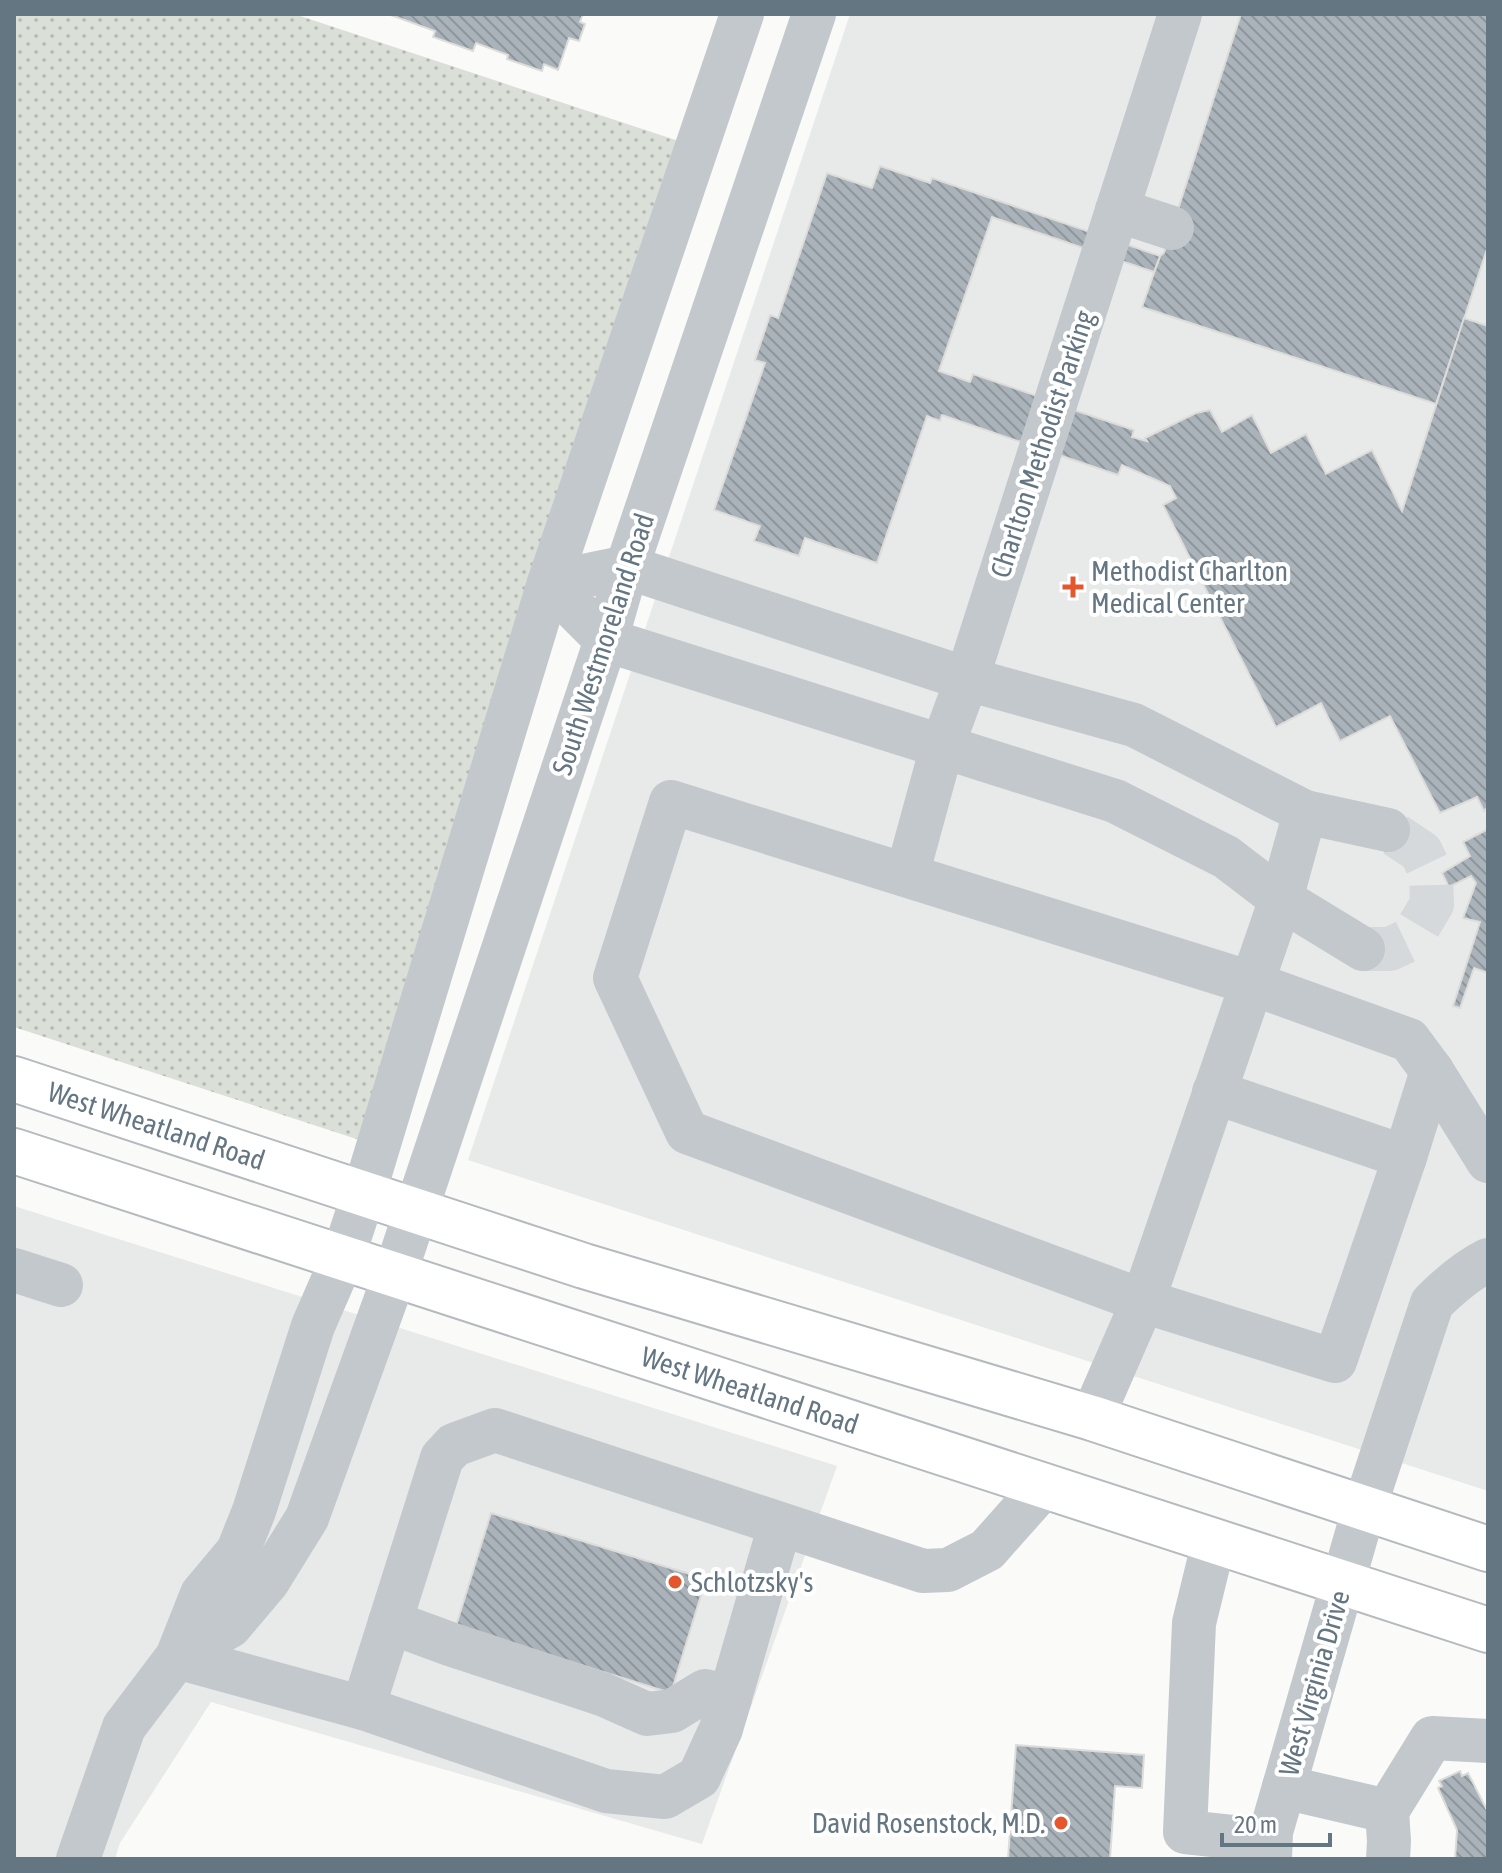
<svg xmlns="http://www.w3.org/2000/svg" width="1502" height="1873" font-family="'Asap Condensed',sans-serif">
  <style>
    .built { fill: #e8e9e9 }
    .grass { fill: url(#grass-dots) }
    .building { fill: url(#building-back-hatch); stroke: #dcdcda; stroke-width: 2 }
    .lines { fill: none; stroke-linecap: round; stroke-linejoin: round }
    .minor-tunnel { stroke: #d5d9db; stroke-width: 44; stroke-dasharray: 44 22; stroke-linecap: butt }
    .major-casing { stroke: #b5babe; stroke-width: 48 }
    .minor { stroke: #c3c8cc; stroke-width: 44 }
    .major { stroke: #fff; stroke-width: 44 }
    .poi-dot { fill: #e4572e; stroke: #fff; stroke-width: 3 }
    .labels { text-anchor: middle; stroke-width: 8; stroke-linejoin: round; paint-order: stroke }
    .street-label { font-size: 28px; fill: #657683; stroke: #fff }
    .poi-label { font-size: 28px; fill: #657683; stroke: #fff; text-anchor: start }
  </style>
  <defs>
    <pattern id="grass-dots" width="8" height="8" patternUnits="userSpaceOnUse" patternTransform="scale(2)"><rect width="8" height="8" fill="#dadfd7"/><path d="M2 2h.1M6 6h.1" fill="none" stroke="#b4b9b4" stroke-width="1.8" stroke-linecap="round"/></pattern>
    <pattern id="building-back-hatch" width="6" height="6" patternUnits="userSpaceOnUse" patternTransform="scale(2)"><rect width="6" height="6" fill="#aab3b9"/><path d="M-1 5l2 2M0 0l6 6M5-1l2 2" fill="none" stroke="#8e969c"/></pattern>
  </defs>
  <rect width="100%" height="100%" fill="#fafaf8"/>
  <g class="built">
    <path d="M850 14H1488V1491L468 1160Z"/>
    <path d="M14 1206 837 1466 702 1844 211 1702 120 1843 115 1859H14Z"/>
  </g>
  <path class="grass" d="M14 14H294L700 148 378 1146 14 1027Z"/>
  <g class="building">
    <path d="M388 14H583L580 22 585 24 579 41 569 38 558 70 544 64 542 71 507 59 508 55 476 43 473 51 433 37 435 31Z"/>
    <path d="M1241 14H1488V246L1436 404 1142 307 1160 256 1164 253Z"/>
    <path d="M880 166 930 183 932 178 1160 256 1154 272 992 217 939 371 970 382 973 374 1037 396 1021 442 942 415 940 421 927 416 877 563 805 538 799 556 754 541 760 526 714 510 765 363 755 360 770 315 778 318 827 173 872 188Z"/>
    <path d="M1464 318 1488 326V811L1487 808 1484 811 1477 797 1440 813 1390 716 1340 741 1321 703 1276 727 1163 505 1176 498 1170 486 1122 465 1118 475 1056 454 1071 409 1134 430 1132 437 1147 441 1145 438 1196 413 1210 410 1222 432 1252 415 1271 453 1306 434 1326 474 1372 450 1402 511Z"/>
    <path d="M1488 829V973L1474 968 1460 1008 1453 1006 1480 922 1463 918 1476 883 1471 876 1449 887 1442 873 1470 856 1463 842Z"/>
    <path d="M491 1513 706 1579 671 1693 456 1626Z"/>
    <path d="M1016 1745 1144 1755 1142 1788 1115 1786 1110 1859H1008Z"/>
    <path d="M1460 1771 1462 1776 1468 1773 1488 1812V1859H1455L1457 1830 1438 1788 1442 1786 1439 1781Z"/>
  </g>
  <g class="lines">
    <path class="minor-tunnel" d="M1363 949H1390L1411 939 1432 904 1431 873 1421 852 1388 830"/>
    <g class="major-casing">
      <g id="major">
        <path id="s1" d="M14 1079 584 1266 1092 1418 1488 1549"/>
        <path id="s2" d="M14 1151 1488 1630"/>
      </g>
    </g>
    <g class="minor">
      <path d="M1117 210 1172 228"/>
      <path d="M549 583 606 640 1115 801 1226 857 1281 899 1363 949"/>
      <path d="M549 583 627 567 967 679 1134 725 1305 812 1388 830"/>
      <path d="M1305 812 1281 899 1143 1301 1335 1361 1405 1157"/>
      <path d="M907 875 942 747 967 679 1180 14"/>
      <path d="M1214 1092 1405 1157 1432 1071"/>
      <path d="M14 1270 61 1285"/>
      <path d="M1092 1418 1143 1301 687 1132 615 978 671 802 1251 983 1409 1040 1432 1071 1488 1161"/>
      <path d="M1214 1541 1194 1623 1185 1832 1270 1841"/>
      <path d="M390 1622 450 1644 602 1694 647 1714 672 1711 705 1691 730 1698"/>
      <path d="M177 1657 230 1626 268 1581 307 1518 395 1274 606 640 627 567 814 14"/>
      <path d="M177 1657 363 1708 442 1458 454 1445 495 1430 923 1571 948 1570 987 1550 1044 1486"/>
      <path d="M363 1708 606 1791 665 1797 699 1777 721 1729 780 1525"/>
      <path d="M1284 1787 1387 1811 1389 1841 1388 1859"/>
      <path d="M1387 1811 1432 1738 1488 1741"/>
      <path d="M78 1859 124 1727 177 1657 202 1594 238 1551 254 1511 313 1326 343 1257 364 1193 549 583 742 14"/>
      <path d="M1270 1859 1271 1832 1364 1509 1432 1303C1449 1286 1466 1271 1488 1260"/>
    </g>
    <use href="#major" class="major"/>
  </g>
  <g class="poi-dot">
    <path d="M1069 575h8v8h8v8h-8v8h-8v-8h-8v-8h8z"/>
    <circle cx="675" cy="1582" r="8"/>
    <circle cx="1061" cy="1823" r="8"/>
  </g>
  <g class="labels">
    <g class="street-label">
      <text transform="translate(1042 444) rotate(-72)" y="10">Charlton Methodist Parking</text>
      <text transform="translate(603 644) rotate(-72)" y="10">South Westmoreland Road</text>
      <text dy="10" stroke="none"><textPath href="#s1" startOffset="150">West Wheatland Road</textPath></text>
      <text dy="10" stroke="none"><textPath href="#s2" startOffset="774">West Wheatland Road</textPath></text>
      <text transform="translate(1314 1683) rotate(-74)" y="10">West Virginia Drive</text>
    </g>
    <g class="poi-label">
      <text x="1091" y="581">Methodist Charlton<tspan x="1091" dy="32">Medical Center</tspan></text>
      <text x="691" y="1592">Schlotzsky's</text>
      <text x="1045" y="1833" text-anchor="end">David Rosenstock, M.D.</text>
    </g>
  </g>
  <rect width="1502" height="1873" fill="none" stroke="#657683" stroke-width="32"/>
  <path d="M1222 1833v12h108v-12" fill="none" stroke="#657683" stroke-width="4"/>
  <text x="1234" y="1833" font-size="24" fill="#657683" stroke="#ffffff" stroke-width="6" paint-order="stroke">20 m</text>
</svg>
